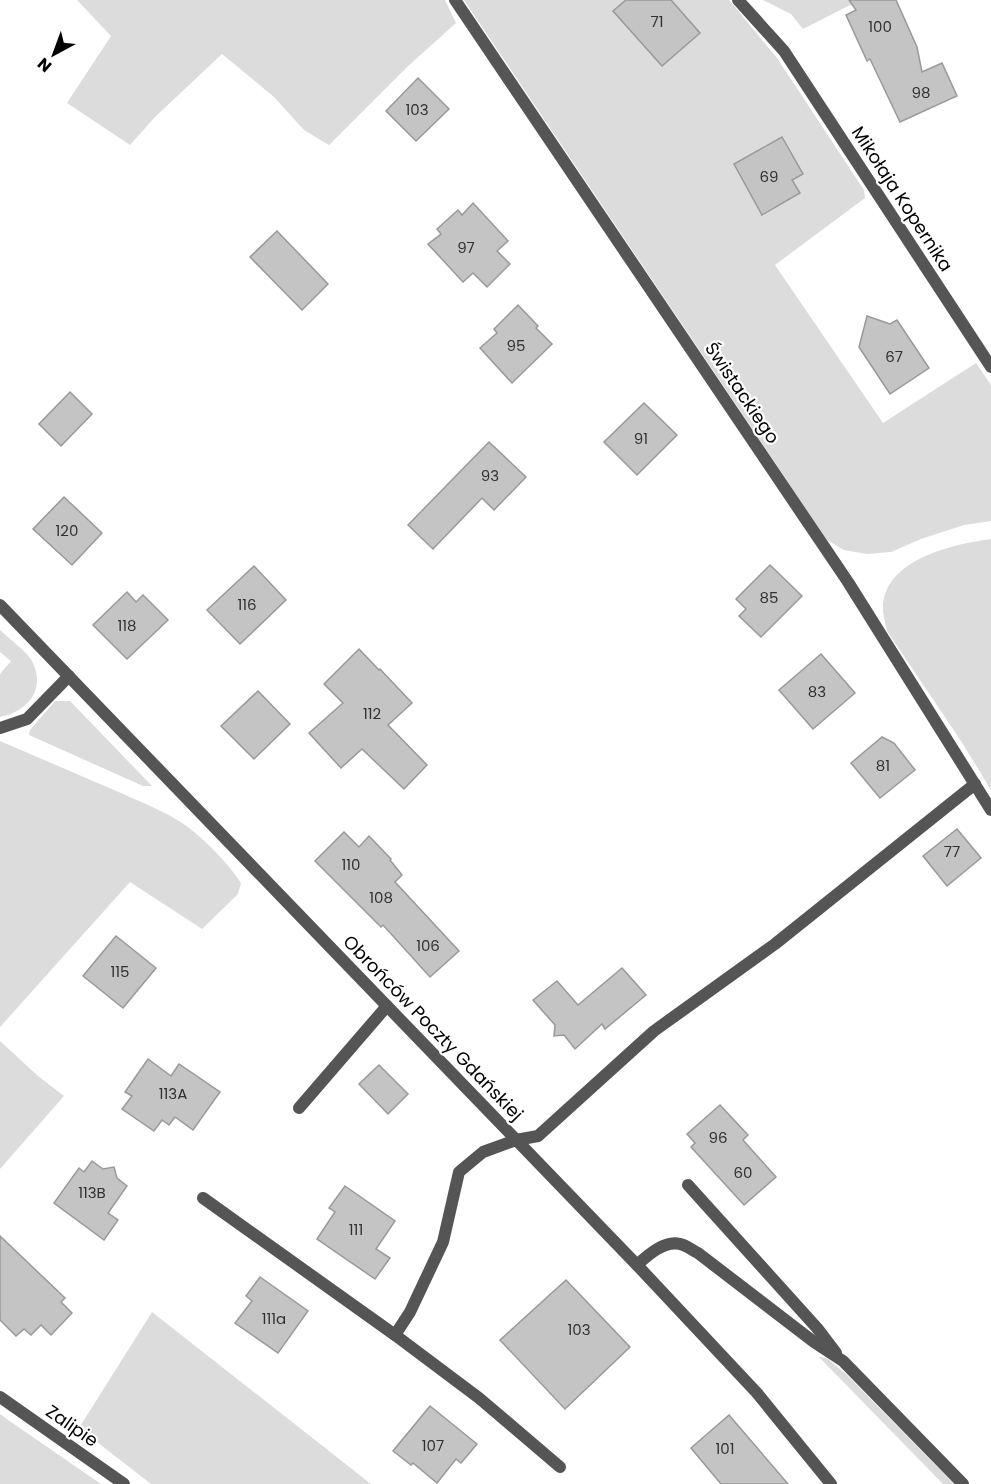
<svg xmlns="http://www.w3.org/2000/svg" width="991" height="1484" font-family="Poppins,sans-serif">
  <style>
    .green { fill: #dcdcdc }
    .building { fill: #c4c4c4; stroke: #999; stroke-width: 1.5 }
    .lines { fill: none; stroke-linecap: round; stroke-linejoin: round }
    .service { stroke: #555; stroke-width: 12 }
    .pedestrian { stroke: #555; stroke-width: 12 }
    .minor { stroke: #555; stroke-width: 12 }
    .tertiary { stroke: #555; stroke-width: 12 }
    .labels { text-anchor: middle; stroke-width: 4.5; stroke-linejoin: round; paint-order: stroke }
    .number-label { font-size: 15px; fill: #313131 }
    .street-label { font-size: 18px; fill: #000; stroke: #fff }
  </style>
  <rect width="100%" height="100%" fill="#fff"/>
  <g class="green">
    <path d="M77 0H445L456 23 407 67 329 145 304 130 274 97 222 54 155 117 130 145 67 103 111 36Z"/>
    <path d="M464 0H729L777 58 864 190 865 198 775 265 883 423 976 363 991 385V521L964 525 921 539 891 552 867 554 844 550 827 540Z"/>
    <path d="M763 0H860L803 29 791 14Z"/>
    <path d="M991 539V790L961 741 887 631C886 625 884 618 883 612 880 560 953 544 991 539Z"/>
    <path d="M0 630C8 638 29 653 33 663 46 691 26 712 0 717V674L11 661 0 652Z"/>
    <path d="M55 701H70L152 786H143L29 735 30 730Z"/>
    <path d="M0 741C38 757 76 774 114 790 138 801 166 811 188 827 207 842 228 863 241 883L238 894 202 929 130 882 0 1027Z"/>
    <path d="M0 1041 38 1076 64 1096 0 1169Z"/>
    <path d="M152 1312 371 1484H151L79 1428Z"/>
    <path d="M818 1356 828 1359 846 1374 954 1484H943Z"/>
    <path d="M0 1414 11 1422 101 1484H0Z"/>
  </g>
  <g class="building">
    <path d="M626 0H671L700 33 662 66 613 11Z"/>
    <path d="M849 0H896L917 47 922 72 942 63 957 96 900 122 870 59 867 61 846 15 856 10Z"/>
    <path d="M418 78 449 109 416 141 386 111Z"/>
    <path d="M782 137 803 174 792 180 800 193 762 215 734 164Z"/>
    <path d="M473 203 508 241 497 251 510 264 487 287 473 273 463 282 428 244 441 234 437 229 458 210 462 215Z"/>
    <path d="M277 231 328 284 302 310 250 257Z"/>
    <path d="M518 305 538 326 536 328 552 344 512 383 480 348 497 333 494 329Z"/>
    <path d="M867 316 890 324 897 320 929 368 890 394 859 347Z"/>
    <path d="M70 392 92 414 61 446 39 424Z"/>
    <path d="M644 403 677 435 637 475 604 442Z"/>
    <path d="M489 442 526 477 494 510 482 498 433 549 408 525Z"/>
    <path d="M64 497 102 533 72 565 33 529Z"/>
    <path d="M770 565 802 596 761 637 739 616 746 609 736 599Z"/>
    <path d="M254 566 286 600 240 644 207 610Z"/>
    <path d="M127 592 136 602 143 595 168 620 127 659 93 625Z"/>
    <path d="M359 649 379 670 380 669 412 703 388 725 427 765 404 789 362 749 341 768 309 733 343 703 324 684Z"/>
    <path d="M821 654 855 693 813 729 779 690Z"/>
    <path d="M258 691 290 724 254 759 221 726Z"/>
    <path d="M882 737 894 743 915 770 880 798 851 763Z"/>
    <path d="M957 829 981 858 947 886 923 856Z"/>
    <path d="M344 832 359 847 369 836 391 859 390 860 402 875 395 882 459 951 430 977 383 925 381 927 315 861Z"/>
    <path d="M116 936 156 968 123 1008 83 976Z"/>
    <path d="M622 968 646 995 605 1029 602 1024 575 1049 564 1035 554 1036 555 1025 533 1000 557 981 578 1005Z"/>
    <path d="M148 1059 171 1076 179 1064 220 1092 193 1130 175 1117 169 1125 162 1120 154 1131 122 1109 132 1096 125 1092Z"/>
    <path d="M379 1065 408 1094 388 1114 359 1084Z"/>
    <path d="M720 1105 748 1135 743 1140 776 1177 744 1205 691 1147 695 1143 687 1134Z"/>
    <path d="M92 1161 103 1169 114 1167 117 1178 127 1186 108 1213 118 1220 104 1240 54 1203 79 1168 84 1172Z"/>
    <path d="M345 1186 395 1221 376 1249 390 1258 375 1279 317 1239 335 1212 329 1208Z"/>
    <path d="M0 1236 65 1298 61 1302 72 1313 51 1335 41 1325 31 1335 24 1329 16 1336 0 1320Z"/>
    <path d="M260 1277 308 1311 278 1353 235 1323 252 1301 246 1296Z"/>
    <path d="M566 1280 630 1347 565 1409 500 1340Z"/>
    <path d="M430 1406 477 1444 461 1463 456 1459 437 1483 413 1463 411 1465 393 1451Z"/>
    <path d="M729 1415 788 1484H721L691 1448Z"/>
  </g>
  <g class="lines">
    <g class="service">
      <path d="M299 1108 387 1006"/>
      <path d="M688 1185 817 1328 836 1353"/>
      <path d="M203 1198 395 1335 479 1398 560 1467"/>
      <path d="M637 1265C647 1256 664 1240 680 1244 686 1245 692 1250 698 1253L814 1342 843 1361 963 1484"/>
      <path d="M395 1335 410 1312 443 1242 459 1172 483 1152 516 1140"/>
    </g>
    <path class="pedestrian" d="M516 1140 538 1136 654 1031 775 944 975 784"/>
    <g class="minor">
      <path d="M455 0 848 582 991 810"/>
      <path d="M738 0 784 51 991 367"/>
      <path d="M0 728 27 719 69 676"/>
      <path d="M0 1397 124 1484"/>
    </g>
    <path class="tertiary" d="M0 605 637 1265 757 1393 831 1484"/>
  </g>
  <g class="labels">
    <g class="number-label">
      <text x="657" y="27">71</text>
      <text x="880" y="32">100</text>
      <text x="921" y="98">98</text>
      <text x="417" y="115">103</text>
      <text x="769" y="182">69</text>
      <text x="466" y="253">97</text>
      <text x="516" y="351">95</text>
      <text x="894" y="362">67</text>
      <text x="641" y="444">91</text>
      <text x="490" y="481">93</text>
      <text x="67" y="536">120</text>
      <text x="769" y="603">85</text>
      <text x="247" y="610">116</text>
      <text x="127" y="631">118</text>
      <text x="817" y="697">83</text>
      <text x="372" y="719">112</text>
      <text x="883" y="771">81</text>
      <text x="952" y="857">77</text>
      <text x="351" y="870">110</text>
      <text x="381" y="903">108</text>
      <text x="428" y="951">106</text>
      <text x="120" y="977">115</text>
      <text x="173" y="1099">113A</text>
      <text x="718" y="1143">96</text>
      <text x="743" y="1178">60</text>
      <text x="92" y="1198">113B</text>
      <text x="356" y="1235">111</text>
      <text x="274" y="1324">111a</text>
      <text x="579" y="1335">103</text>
      <text x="433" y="1451">107</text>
      <text x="725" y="1454">101</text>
    </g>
    <g class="street-label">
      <text transform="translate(902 199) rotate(57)" y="6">Mikołaja Kopernika</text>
      <text transform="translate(742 393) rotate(56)" y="6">Świstackiego</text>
      <text transform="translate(433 1028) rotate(46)" y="6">Obrońców Poczty Gdańskiej</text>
      <text transform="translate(72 1426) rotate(35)" y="6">Zalipie</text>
    </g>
  </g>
  <g transform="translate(54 54) rotate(221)" stroke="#ffffff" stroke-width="4.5" paint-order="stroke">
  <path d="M0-4.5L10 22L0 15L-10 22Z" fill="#000000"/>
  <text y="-9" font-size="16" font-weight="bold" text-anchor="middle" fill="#000000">N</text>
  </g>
</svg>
